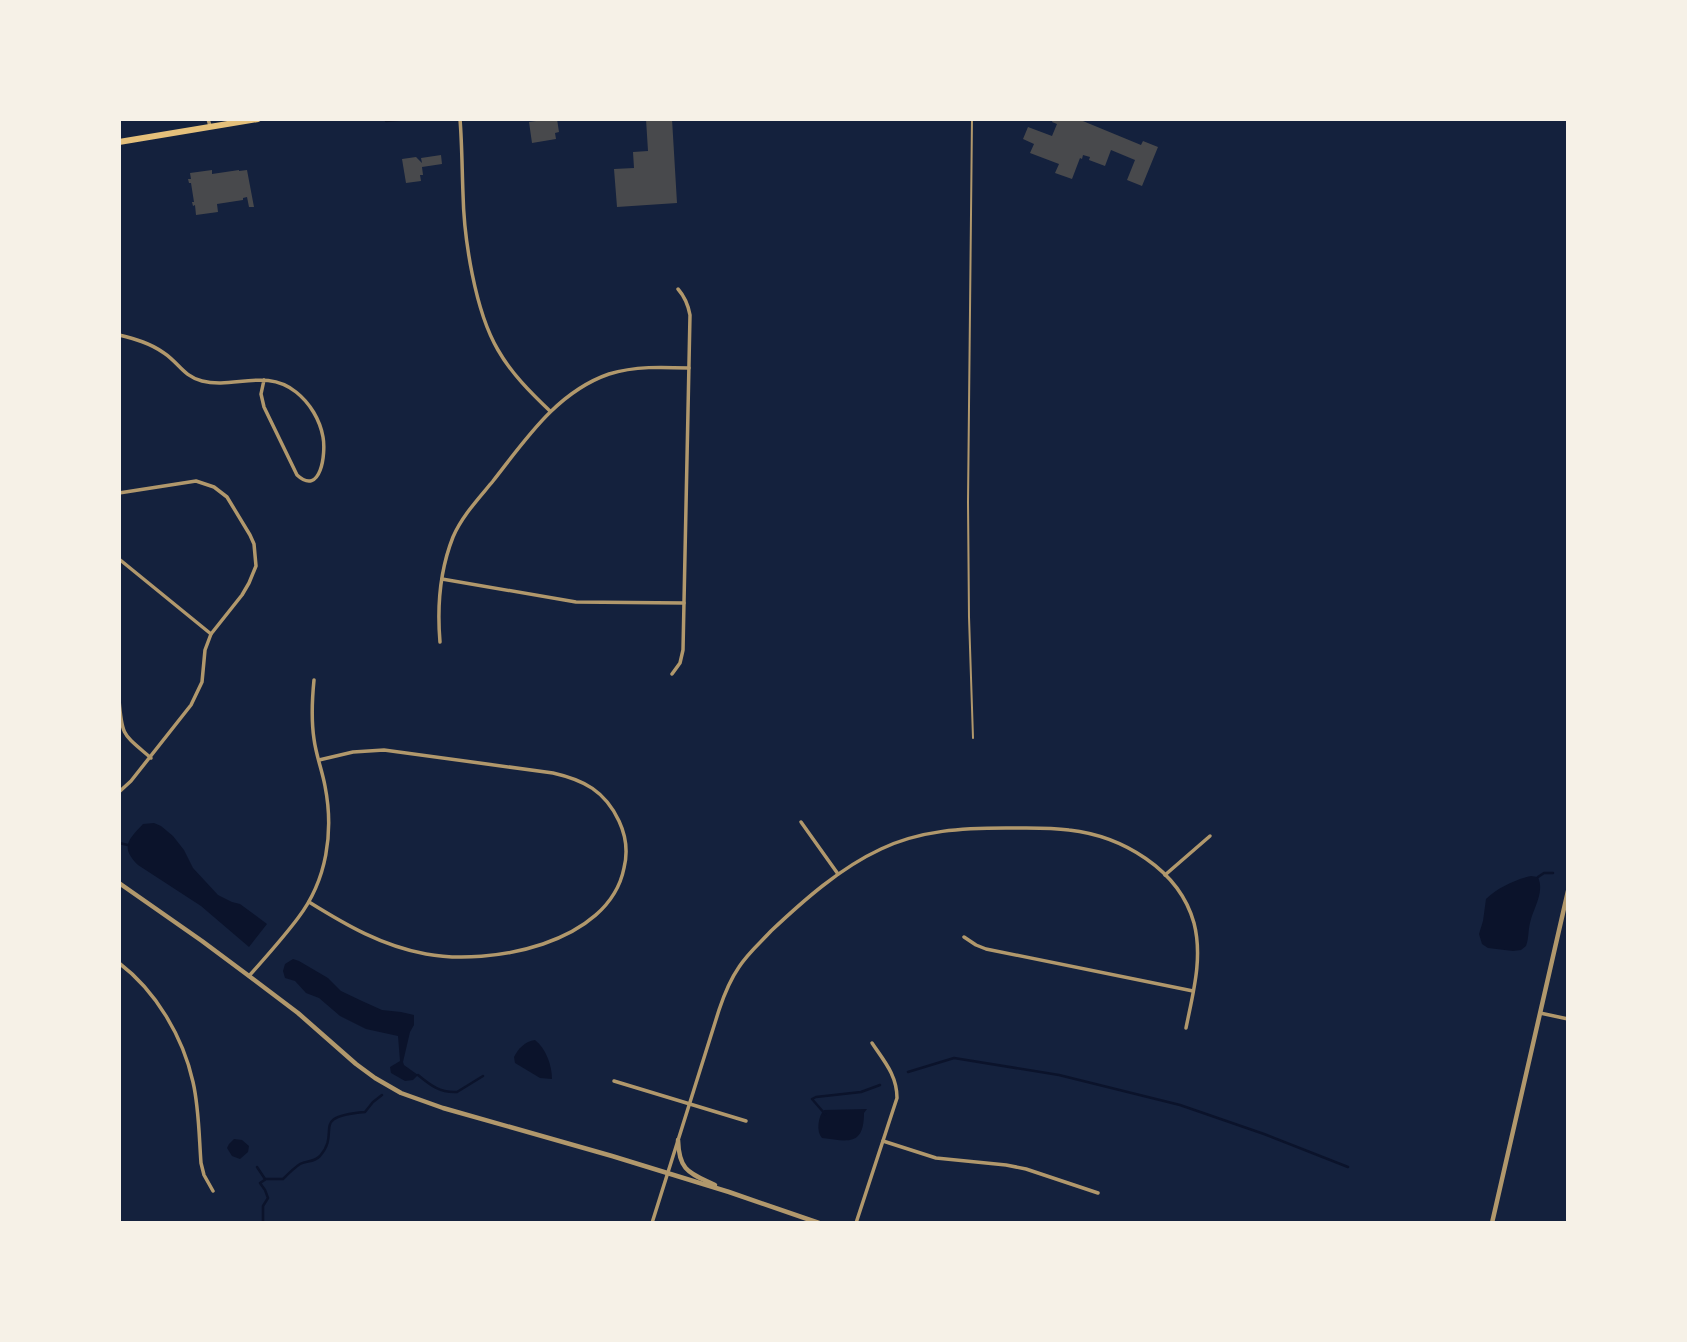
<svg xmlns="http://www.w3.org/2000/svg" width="1687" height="1342" font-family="Montserrat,sans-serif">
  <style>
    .water { fill: #0b132b }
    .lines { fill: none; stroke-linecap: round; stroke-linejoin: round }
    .stream { stroke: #0b132b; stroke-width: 2.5 }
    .building { fill: #48494c }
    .service { stroke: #b1986c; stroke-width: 2 }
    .minor { stroke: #b1986c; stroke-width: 3.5 }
    .tertiary { stroke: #b1986c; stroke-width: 4.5 }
    .primary { stroke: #e5c07b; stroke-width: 6 }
  </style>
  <rect width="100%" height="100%" fill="#14213d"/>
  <g class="water">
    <path d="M154 823 161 826 173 836 184 850 193 868 218 895 232 902 240 904 267 924 249 947 201 906 138 865C120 847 128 840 143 824Z"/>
    <path d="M1531 876 1538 877C1545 893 1533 908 1530 923 1528 931 1529 938 1526 946L1521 950 1513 951 1488 948 1482 944 1479 934 1483 921 1486 899C1497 888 1516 879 1531 876Z"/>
    <path d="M293 959 299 961 328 978 341 991 362 1001 382 1010 401 1012 414 1015V1025L410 1032 403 1062 404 1065 418 1075 413 1080 405 1081 391 1073 390 1067 400 1061 398 1036 366 1029 340 1016 319 998 306 993 295 981 285 978 283 971 285 964Z"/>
    <path d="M535 1040C546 1048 552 1066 552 1079L540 1078 515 1063 514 1057C518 1049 525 1041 535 1040Z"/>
    <path d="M867 1109 864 1113C864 1147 847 1141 822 1138 816 1132 818 1116 824 1110Z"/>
    <path d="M234 1139 242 1140 249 1146 248 1152 240 1159 232 1156 227 1148 229 1144Z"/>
  </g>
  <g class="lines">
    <g class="stream">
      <path d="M386 121 409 119"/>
      <path d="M119 843 128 845"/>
      <path d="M1538 877 1544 873H1553"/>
      <path d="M908 1072 954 1058 1059 1075 1180 1105 1264 1134 1348 1167"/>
      <path d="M418 1075C430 1085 440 1093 457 1092L483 1076"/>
      <path d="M825 1114 812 1099 816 1097 861 1092 880 1085"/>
      <path d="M257 1167 265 1179"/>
      <path d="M263 1223V1206L268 1198 265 1190 260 1183 266 1179H283C288 1174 294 1168 300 1164 307 1160 313 1163 320 1156 342 1131 308 1117 365 1112L373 1102 382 1095"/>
    </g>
  </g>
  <g class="building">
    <path d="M550 119H557L559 132 555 133 556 139 532 143 529 122Z"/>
    <path d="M646 119H672L677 203 617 207 614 169 634 168 633 152 648 151Z"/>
    <path d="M1053 119H1078L1141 145 1143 141 1158 147 1142 186 1127 180 1135 160 1111 150 1105 166 1089 160 1090 157 1083 155 1082 159 1080 158 1072 179 1055 173 1059 164 1030 153 1034 144 1023 139 1028 127 1052 136 1057 124 1052 122Z"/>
    <path d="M441 155 442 164 422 167 423 175H420L421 181 406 183 402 159 416 157 422 163 421 158Z"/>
    <path d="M212 170V174L239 170V171L247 170 254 207H249L247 197 243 198V200L217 204 218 212 196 215 195 205 193 206 192 202H194L191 183H189L188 179H191L190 173Z"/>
  </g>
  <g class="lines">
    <path class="service" d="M972 119 968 502 969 617 973 738"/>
    <g class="minor">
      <path d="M208 119 210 126"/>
      <path d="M460 119C462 144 462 169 463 194 464 239 475 311 498 350 511 373 531 393 550 411"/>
      <path d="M119 335C135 339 150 343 164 353 179 363 183 376 202 381 234 389 266 368 296 392 310 403 320 420 323 437 326 453 321 497 297 475L264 407 261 394 264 380"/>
      <path d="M119 493 196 481 214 487 227 497 250 535 254 544 256 566 249 583 242 595 211 634 205 650 202 682 191 705 131 781 119 792"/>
      <path d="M119 559 211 634"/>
      <path d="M442 579 576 602 684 603"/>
      <path d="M440 642C437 607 440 570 453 537 462 516 479 498 493 481 526 439 557 392 609 374 635 366 662 367 689 368"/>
      <path d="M672 674 680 663 683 650 690 315C688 304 685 297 678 289"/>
      <path d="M119 700C122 737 123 734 151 758"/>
      <path d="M801 822 838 874"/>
      <path d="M1165 875 1210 836"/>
      <path d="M309 902C346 925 382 946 426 954 489 966 609 944 624 868 628 852 626 836 619 821 605 791 584 780 553 773L384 750 353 752 319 760"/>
      <path d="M964 937 976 945 986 949 1193 991"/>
      <path d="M119 963C156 991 183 1037 193 1082 199 1108 199 1136 201 1163L204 1175 213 1191"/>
      <path d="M249 976C266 957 283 938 298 918 327 880 334 832 325 786 322 770 316 755 314 739 311 719 312 700 314 680"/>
      <path d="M1540 1013 1568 1019"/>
      <path d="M614 1081 746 1121"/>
      <path d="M883 1141 936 1158 1006 1165 1026 1169 1098 1193"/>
      <path d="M652 1223 719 1010C724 995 730 980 739 967 748 953 760 943 771 931 804 900 840 868 881 849 921 830 963 828 1006 828 1027 828 1048 827 1069 830 1122 836 1179 869 1194 923 1203 958 1193 993 1186 1028"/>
      <path d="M856 1223 897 1098C897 1075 884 1061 872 1043"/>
    </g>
    <g class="tertiary">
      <path d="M119 883 202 941 249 976 298 1013 356 1064 375 1078 401 1093 443 1108 612 1156 729 1192 819 1223"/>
      <path d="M678 1140C679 1172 690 1173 715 1185"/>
      <path d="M1492 1223 1568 891"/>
    </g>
    <path class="primary" d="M119 142 258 119"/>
  </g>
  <rect width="1687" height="1342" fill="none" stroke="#f6f1e7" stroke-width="242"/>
</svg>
